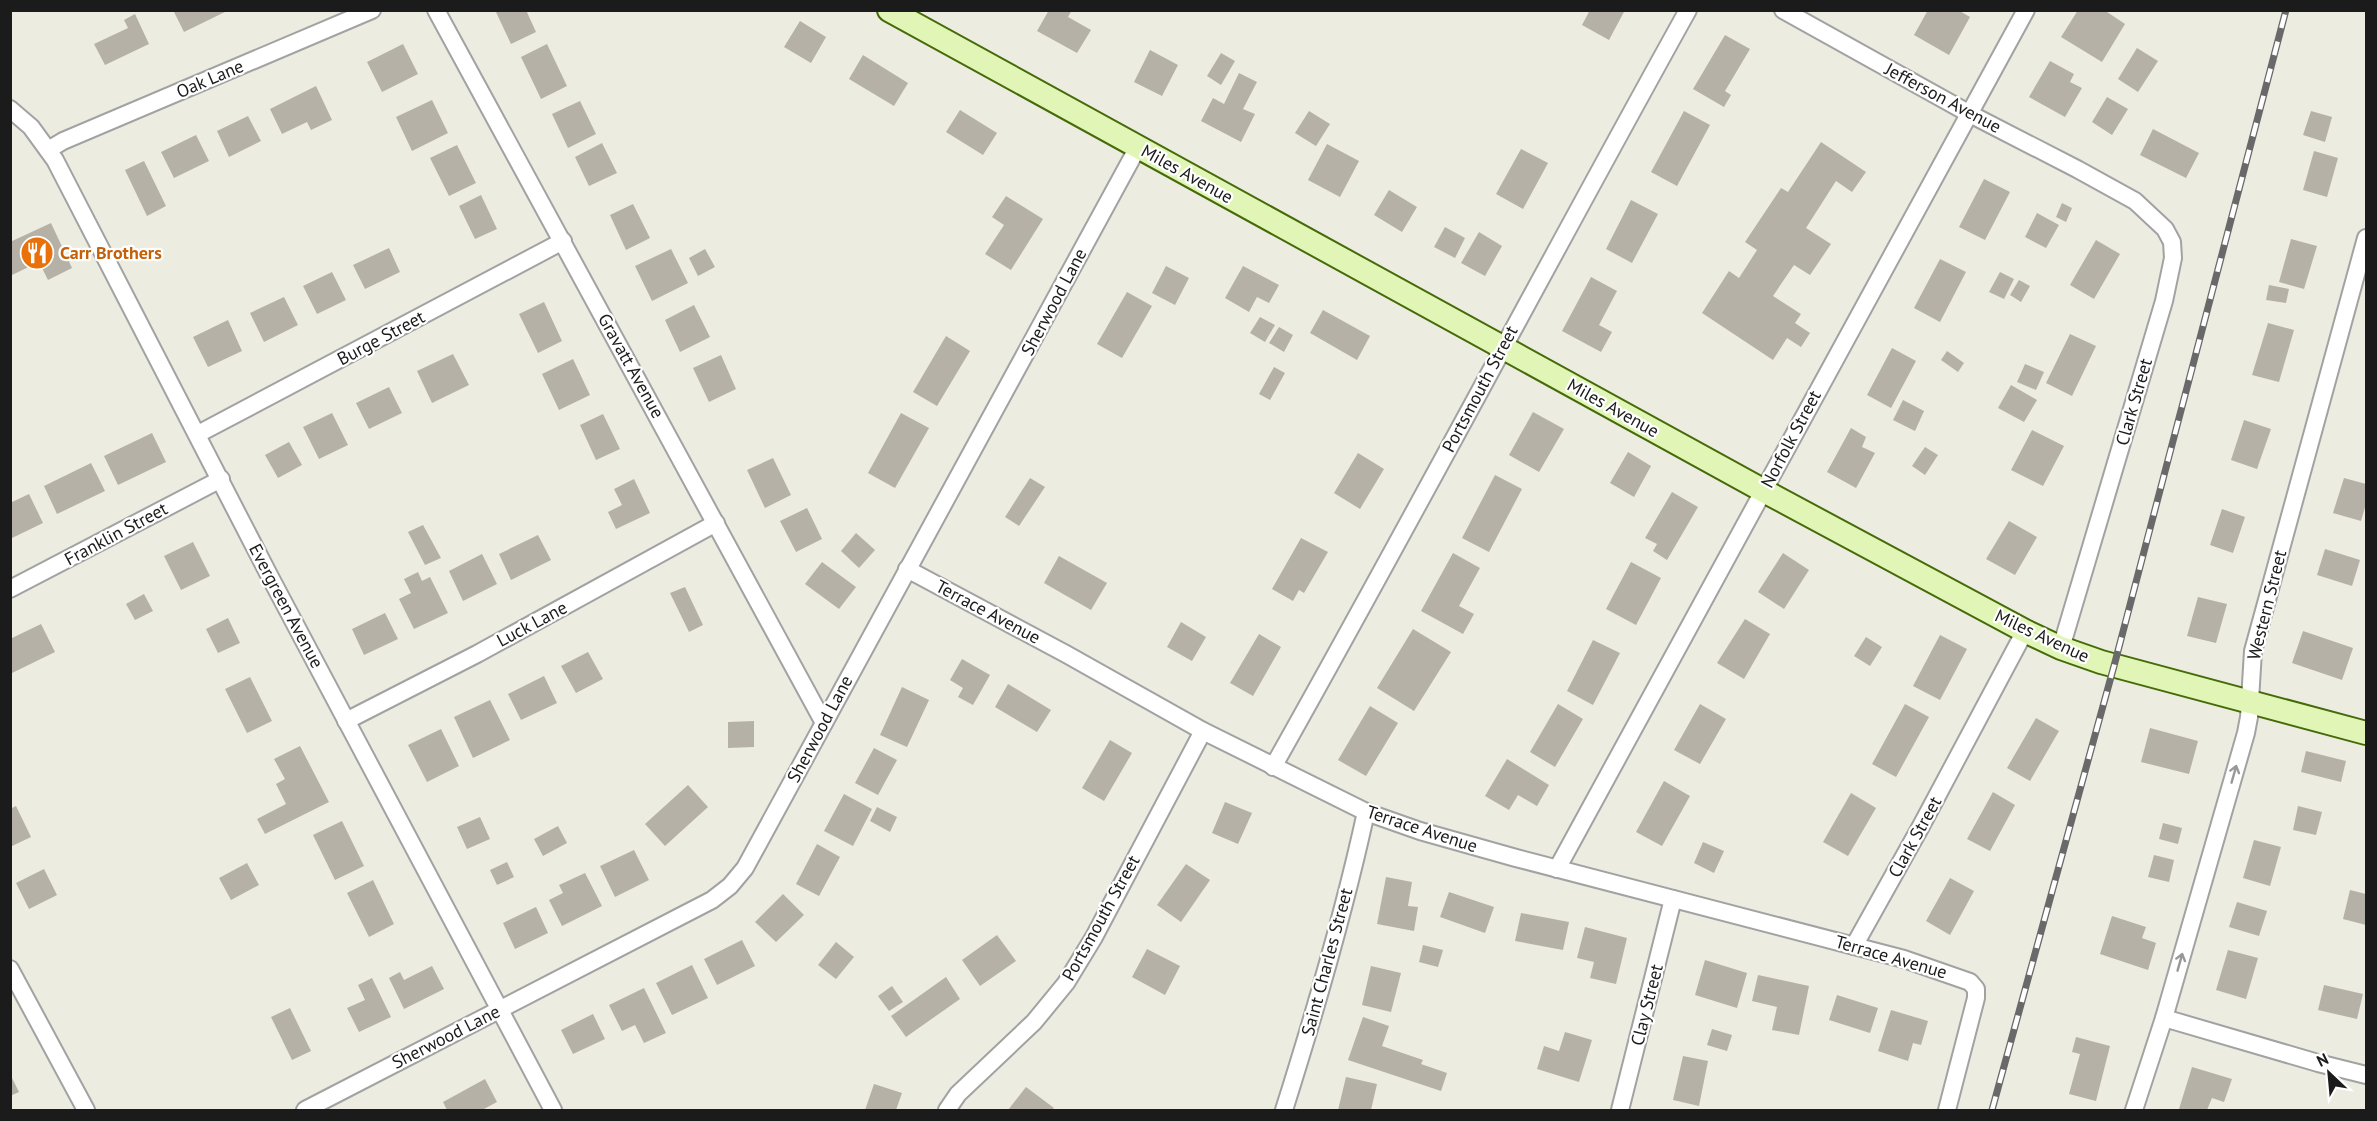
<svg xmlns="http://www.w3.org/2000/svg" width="2377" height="1121" font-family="'PT Sans',sans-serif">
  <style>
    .building { fill: #b6b1a7 }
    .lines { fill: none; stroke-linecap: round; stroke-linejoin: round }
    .street-casing { stroke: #a2a2a2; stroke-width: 20 }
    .secondary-casing { stroke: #456b09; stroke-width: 26 }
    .street { stroke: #fff; stroke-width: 16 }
    .secondary { stroke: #e1f6b6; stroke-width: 22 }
    .rail-casing { stroke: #696969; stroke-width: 7 }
    .rail { stroke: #fff; stroke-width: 4.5; stroke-dasharray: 14; stroke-linecap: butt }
    .oneway { stroke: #989898 }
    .labels { text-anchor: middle; stroke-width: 4.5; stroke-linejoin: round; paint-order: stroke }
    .street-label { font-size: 18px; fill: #1b1b1b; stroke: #fff }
    .food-label { font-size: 18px; font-weight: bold; fill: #c56008; stroke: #fff; text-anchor: start }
  </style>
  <rect width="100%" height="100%" fill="#edece1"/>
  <g class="building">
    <path d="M173 10H229L184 32Z"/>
    <path d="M495 10H526L536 32 511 44Z"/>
    <path d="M1049 10H1072L1068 17 1091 30 1077 53 1037 31Z"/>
    <path d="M1590 10H1625L1609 40 1582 25Z"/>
    <path d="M1928 10H1958L1970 17 1949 55 1914 35Z"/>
    <path d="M2078 10H2104L2125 24 2102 62 2061 37Z"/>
    <path d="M135 14 149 44 105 65 94 44 128 28 124 20Z"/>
    <path d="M800 21 826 37 811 63 784 47Z"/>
    <path d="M1725 35 1750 49 1725 91 1731 95 1724 107 1693 89Z"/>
    <path d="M403 44 418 74 382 92 367 62Z"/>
    <path d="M547 44 567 86 541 99 521 57Z"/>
    <path d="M2137 48 2158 61 2138 92 2118 79Z"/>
    <path d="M1150 50 1178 65 1162 96 1134 82Z"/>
    <path d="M1221 53 1235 61 1221 85 1207 76Z"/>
    <path d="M863 55 908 83 894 106 849 79Z"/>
    <path d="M2050 61 2074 74 2070 82 2082 88 2065 117 2029 97Z"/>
    <path d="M1239 73 1257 82 1243 109 1255 114 1241 142 1201 121 1213 98 1224 104Z"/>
    <path d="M316 86 332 120 311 130 307 122 282 134 270 109Z"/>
    <path d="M2107 97 2128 109 2112 135 2092 122Z"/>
    <path d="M432 100 448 133 412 151 396 117Z"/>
    <path d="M580 101 596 134 568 148 552 114Z"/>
    <path d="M960 110 997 133 983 155 946 132Z"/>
    <path d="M1309 111 1330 124 1316 146 1295 133Z"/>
    <path d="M1684 111 1710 125 1677 186 1651 172Z"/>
    <path d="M2311 111 2332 117 2325 142 2303 135Z"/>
    <path d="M248 116 261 141 229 157 217 131Z"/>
    <path d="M2153 129 2199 153 2186 178 2140 155Z"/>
    <path d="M196 135 209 161 174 178 161 152Z"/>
    <path d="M1821 142 1866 172 1852 192 1836 181 1806 228 1831 244 1810 275 1794 265 1773 296 1801 314 1795 323 1810 333 1801 347 1787 338 1773 360 1702 313 1729 271 1739 278 1757 250 1745 242 1781 188 1788 192Z"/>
    <path d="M602 143 617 173 589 186 575 157Z"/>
    <path d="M1327 144 1359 161 1340 197 1308 180Z"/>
    <path d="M457 145 476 183 449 196 430 158Z"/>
    <path d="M1521 149 1548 163 1523 209 1496 194Z"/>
    <path d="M2314 151 2338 158 2327 197 2303 190Z"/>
    <path d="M144 161 166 206 147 216 125 170Z"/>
    <path d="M1984 179 2010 192 1985 240 1959 227Z"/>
    <path d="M1389 190 1417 207 1402 232 1374 215Z"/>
    <path d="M481 195 497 229 475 239 459 206Z"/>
    <path d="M1006 196 1043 219 1011 270 985 254 1004 225 992 217Z"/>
    <path d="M1631 200 1658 214 1632 263 1606 249Z"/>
    <path d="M2062 203 2072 208 2066 222 2056 217Z"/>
    <path d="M633 204 650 238 626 250 610 215Z"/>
    <path d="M2037 213 2059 225 2046 248 2025 237Z"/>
    <path d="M51 223 72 268 48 280 39 262 12 275 10 242Z"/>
    <path d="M1445 227 1465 238 1455 258 1434 247Z"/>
    <path d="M1479 232 1502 246 1485 276 1461 263Z"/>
    <path d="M2291 239 2317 246 2304 289 2279 282Z"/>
    <path d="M2096 240 2120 254 2094 299 2070 285Z"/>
    <path d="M389 248 400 272 365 289 353 265Z"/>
    <path d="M671 249 688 283 652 301 635 266Z"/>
    <path d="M705 249 715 267 698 276 689 258Z"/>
    <path d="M1940 259 1966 272 1940 322 1914 308Z"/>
    <path d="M1166 266 1189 278 1175 305 1152 293Z"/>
    <path d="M1243 266 1279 285 1269 303 1257 297 1249 312 1225 298Z"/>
    <path d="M332 272 346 300 317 314 303 286Z"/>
    <path d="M2000 272 2014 279 2004 299 1989 292Z"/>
    <path d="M1591 277 1617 291 1599 325 1612 332 1601 352 1562 331Z"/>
    <path d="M2019 280 2030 286 2021 302 2010 295Z"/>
    <path d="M2269 285 2289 289 2286 303 2266 300Z"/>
    <path d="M1127 292 1152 306 1122 358 1097 344Z"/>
    <path d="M284 297 298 325 264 342 250 313Z"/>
    <path d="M544 302 562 341 538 353 519 314Z"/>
    <path d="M694 305 710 337 680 352 665 320Z"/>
    <path d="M1323 310 1370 336 1357 360 1310 333Z"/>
    <path d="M1260 317 1275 325 1265 342 1250 333Z"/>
    <path d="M228 320 242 351 208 367 193 337Z"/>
    <path d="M2268 323 2294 330 2279 382 2252 375Z"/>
    <path d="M1279 327 1293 335 1284 352 1269 343Z"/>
    <path d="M2070 334 2096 346 2072 396 2046 383Z"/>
    <path d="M946 336 970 351 937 406 913 392Z"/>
    <path d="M1892 348 1916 361 1891 408 1867 395Z"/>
    <path d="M1947 351 1964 363 1958 372 1941 360Z"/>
    <path d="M453 354 469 385 432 403 417 371Z"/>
    <path d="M721 355 736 389 709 402 693 368Z"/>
    <path d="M573 359 590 395 559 410 542 374Z"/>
    <path d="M2025 364 2044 372 2036 390 2017 382Z"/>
    <path d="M1274 367 1285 373 1270 400 1259 394Z"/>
    <path d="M2011 385 2037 400 2024 422 1998 408Z"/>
    <path d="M389 387 402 413 369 429 356 403Z"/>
    <path d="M1903 400 1924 411 1915 431 1893 420Z"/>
    <path d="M1533 412 1564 429 1539 472 1509 455Z"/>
    <path d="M332 413 348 445 319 459 303 427Z"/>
    <path d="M901 413 929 428 895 488 868 473Z"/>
    <path d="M603 414 620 449 596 460 580 425Z"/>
    <path d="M2244 420 2271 429 2257 469 2231 460Z"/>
    <path d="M1851 428 1866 437 1862 447 1875 453 1856 488 1827 472Z"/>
    <path d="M2032 430 2064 446 2043 486 2011 470Z"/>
    <path d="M152 433 166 462 118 485 104 456Z"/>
    <path d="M289 442 302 465 278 478 265 455Z"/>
    <path d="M1925 447 1938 455 1925 475 1912 466Z"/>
    <path d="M1628 452 1651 466 1634 497 1610 483Z"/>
    <path d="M1358 453 1384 469 1360 509 1334 493Z"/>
    <path d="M773 458 791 495 765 508 747 470Z"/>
    <path d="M91 463 105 491 57 514 44 486Z"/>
    <path d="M1495 475 1522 489 1489 552 1462 538Z"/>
    <path d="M1030 478 1045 487 1019 526 1005 517Z"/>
    <path d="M2344 478 2366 484V504L2361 521 2333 513Z"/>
    <path d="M634 479 650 513 616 529 608 512 622 505 614 489Z"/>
    <path d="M1672 492 1698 507 1667 560 1653 551 1657 544 1645 538Z"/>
    <path d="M29 494 43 523 10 539V503Z"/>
    <path d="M807 508 822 539 796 552 780 521Z"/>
    <path d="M2222 509 2245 517 2233 553 2210 545Z"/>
    <path d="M2009 521 2037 537 2015 575 1986 559Z"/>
    <path d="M423 525 441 558 425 565 408 532Z"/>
    <path d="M856 533 875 550 859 568 841 551Z"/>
    <path d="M538 535 551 560 511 580 499 554Z"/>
    <path d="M1301 538 1328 552 1304 593 1299 590 1293 601 1272 589Z"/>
    <path d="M193 542 210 576 181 590 164 556Z"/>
    <path d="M2325 549 2360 560 2352 586 2317 575Z"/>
    <path d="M1453 553 1480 568 1459 606 1474 614 1463 634 1421 611Z"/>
    <path d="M1783 553 1809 570 1784 609 1758 592Z"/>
    <path d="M482 554 497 584 463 601 449 571Z"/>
    <path d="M1059 556 1107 583 1091 610 1044 583Z"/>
    <path d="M822 562 856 587 839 609 805 584Z"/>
    <path d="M1631 562 1661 578 1636 625 1606 609Z"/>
    <path d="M418 572 422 581 430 577 448 613 414 629 399 599 411 593 404 579Z"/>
    <path d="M685 587 703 625 689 632 670 593Z"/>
    <path d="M144 594 153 611 135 620 126 604Z"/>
    <path d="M2198 597 2227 604 2216 643 2187 636Z"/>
    <path d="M385 613 398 639 364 655 352 629Z"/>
    <path d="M228 618 240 643 218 653 206 629Z"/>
    <path d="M1745 619 1770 634 1744 679 1717 663Z"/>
    <path d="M1181 622 1206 637 1192 661 1167 647Z"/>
    <path d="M41 624 55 652 10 674V639Z"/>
    <path d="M1413 629 1451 652 1414 711 1377 688Z"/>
    <path d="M2303 631 2353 648 2342 680 2292 663Z"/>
    <path d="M1259 634 1281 647 1253 696 1230 683Z"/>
    <path d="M1940 635 1967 649 1940 700 1913 686Z"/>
    <path d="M1866 637 1882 647 1870 666 1854 656Z"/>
    <path d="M1593 640 1620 653 1593 705 1567 691Z"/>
    <path d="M588 652 603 679 576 693 561 666Z"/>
    <path d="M962 659 990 675 973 705 958 697 963 688 950 680Z"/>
    <path d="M544 676 557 703 521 720 508 694Z"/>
    <path d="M250 677 272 721 247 733 225 689Z"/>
    <path d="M1008 684 1051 710 1037 732 995 707Z"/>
    <path d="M902 687 929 700 907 747 880 735Z"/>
    <path d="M490 700 510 740 473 758 454 717Z"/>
    <path d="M1558 704 1583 719 1555 767 1530 752Z"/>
    <path d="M1700 704 1726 719 1700 764 1674 750Z"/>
    <path d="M1905 704 1929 717 1896 777 1872 764Z"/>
    <path d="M1370 706 1398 723 1366 776 1338 760Z"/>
    <path d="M2036 718 2059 731 2030 781 2007 768Z"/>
    <path d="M754 721V747L728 748V722Z"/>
    <path d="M2150 728 2198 741 2189 774 2141 762Z"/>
    <path d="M441 729 459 766 427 782 408 745Z"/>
    <path d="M1110 740 1132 753 1104 801 1082 788Z"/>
    <path d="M300 746 329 802 265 834 257 819 286 804 276 784 285 779 274 759Z"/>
    <path d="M874 748 897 760 878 795 855 783Z"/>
    <path d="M2306 751 2346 761 2341 782 2301 772Z"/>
    <path d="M1507 759 1549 785 1537 806 1518 795 1509 810 1485 796Z"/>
    <path d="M1664 781 1690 796 1662 846 1636 832Z"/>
    <path d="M688 785 708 807 665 846 645 824Z"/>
    <path d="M1993 792 2015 805 1990 851 1967 839Z"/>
    <path d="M1851 793 1876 808 1848 856 1823 842Z"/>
    <path d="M844 794 872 809 853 846 824 831Z"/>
    <path d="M1225 802 1252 813 1238 844 1212 833Z"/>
    <path d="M16 806 31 837 10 847V809Z"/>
    <path d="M2298 806 2322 812 2316 835 2293 830Z"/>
    <path d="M877 807 897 817 890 832 870 821Z"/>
    <path d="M480 817 490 839 467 849 457 827Z"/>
    <path d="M342 821 364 866 335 880 313 835Z"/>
    <path d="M2163 823 2182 828 2178 844 2159 839Z"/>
    <path d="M558 826 567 843 543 856 534 839Z"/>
    <path d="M2254 840 2281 847 2270 886 2243 878Z"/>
    <path d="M1703 842 1724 851 1714 873 1694 863Z"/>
    <path d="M817 844 840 857 819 896 796 884Z"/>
    <path d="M634 850 649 880 615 897 600 866Z"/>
    <path d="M2154 855 2174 860 2169 882 2148 877Z"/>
    <path d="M507 862 514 877 497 885 490 870Z"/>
    <path d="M247 863 259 885 231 900 219 878Z"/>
    <path d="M1186 864 1210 880 1181 922 1157 905Z"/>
    <path d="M44 869 57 895 29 909 16 883Z"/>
    <path d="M585 873 602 906 562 926 549 900 563 893 559 885Z"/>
    <path d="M1386 877 1412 882 1408 906 1418 907 1414 931 1377 924Z"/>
    <path d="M1950 878 1974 891 1950 935 1926 921Z"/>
    <path d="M373 880 394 924 369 937 347 893Z"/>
    <path d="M2350 890 2366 894V925L2343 919Z"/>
    <path d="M1449 892 1494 907 1485 933 1440 917Z"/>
    <path d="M783 894 804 915 776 942 755 922Z"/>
    <path d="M2237 902 2267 911 2259 936 2229 927Z"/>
    <path d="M536 907 548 933 515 949 503 923Z"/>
    <path d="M1521 913 1569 922 1563 950 1515 941Z"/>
    <path d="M2112 916 2146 927 2142 938 2156 943 2148 970 2100 954Z"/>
    <path d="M1585 927 1627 938 1616 984 1590 978 1594 962 1577 958Z"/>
    <path d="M997 935 1016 961 980 986 962 960Z"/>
    <path d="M742 940 755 966 717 985 704 959Z"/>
    <path d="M836 942 854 957 836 979 818 965Z"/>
    <path d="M1423 945 1443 950 1438 967 1419 962Z"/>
    <path d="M1147 949 1180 966 1165 995 1132 977Z"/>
    <path d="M2228 950 2258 958 2246 999 2216 990Z"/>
    <path d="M1705 960 1747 973 1737 1008 1695 995Z"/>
    <path d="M692 965 708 998 672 1015 656 983Z"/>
    <path d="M432 966 444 989 404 1009 389 978 400 972 404 980Z"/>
    <path d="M1371 966 1401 973 1391 1012 1362 1005Z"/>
    <path d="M1758 975 1809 986 1799 1035 1772 1030 1777 1007 1752 1001Z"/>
    <path d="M946 977 960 999 906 1037 891 1016Z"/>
    <path d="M372 978 391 1017 359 1032 347 1008 365 1000 358 985Z"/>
    <path d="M2324 985 2363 994 2357 1019 2318 1010Z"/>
    <path d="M892 986 903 1002 889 1011 878 996Z"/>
    <path d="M644 988 666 1033 644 1043 635 1025 622 1031 609 1005Z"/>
    <path d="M1837 995 1878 1008 1870 1033 1829 1020Z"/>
    <path d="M290 1008 311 1051 292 1060 271 1017Z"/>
    <path d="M1891 1010 1928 1021 1921 1045 1913 1043 1908 1061 1878 1051Z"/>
    <path d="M593 1014 605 1039 573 1054 561 1030Z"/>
    <path d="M1363 1017 1389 1026 1382 1046 1423 1060 1421 1064 1447 1073 1441 1091 1348 1060Z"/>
    <path d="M1712 1029 1732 1035 1727 1051 1707 1045Z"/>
    <path d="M1565 1032 1592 1040 1579 1082 1537 1069 1544 1046 1559 1051Z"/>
    <path d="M2076 1037 2110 1046 2096 1101 2069 1094 2080 1054 2072 1052Z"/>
    <path d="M1683 1056 1708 1061 1699 1106 1673 1100Z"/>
    <path d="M2192 1067 2232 1079 2224 1102 2212 1098 2207 1110 2179 1109Z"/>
    <path d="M10 1074 19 1092 10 1096Z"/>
    <path d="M1346 1077 1377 1084 1371 1110H1338Z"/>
    <path d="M485 1079 497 1102 482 1110H447L443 1102Z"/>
    <path d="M874 1084 902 1093 896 1110H865Z"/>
    <path d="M1026 1087 1054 1108 1052 1110H1008Z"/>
  </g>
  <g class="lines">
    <g class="street-casing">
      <g id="street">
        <path d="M436 10 824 723"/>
        <path d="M1783 10 1970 114 2077 169 2135 201 2165 229 2172 242 2173 258 2164 301 2061 648"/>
        <path d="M10 109 31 127 55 160 269 575 553 1110"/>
        <path d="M48 150 63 141 372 10"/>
        <path d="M198 434 563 241"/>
        <path d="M907 569 1066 654 1203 731 1366 812 1420 831 1516 858 1904 959 1970 982 1976 989V998L1947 1110"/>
        <path d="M10 589 221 479"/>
        <path d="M346 721 477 654 716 523"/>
        <path d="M1273 767C1414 517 1548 262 1688 10"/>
        <path d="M1557 869 2026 10"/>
        <path d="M1854 946 1920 828 2025 631"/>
        <path d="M10 969 86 1110"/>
        <path d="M2164 1018 2318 1063 2366 1075"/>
        <path d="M305 1110 712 900 730 886 745 868 1138 147"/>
        <path d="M947 1110 958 1094 1034 1022 1066 983 1094 937 1203 731"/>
        <path d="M1284 1110C1315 1012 1344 913 1366 812"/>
        <path d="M1620 1110 1673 899"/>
        <path d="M2134 1110 2164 1018 2246 733 2249 717 2253 651 2366 238"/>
      </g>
    </g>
    <g class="secondary-casing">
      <path id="secondary" d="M889 10 1764 491 2025 631 2061 648 2101 662 2366 733"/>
    </g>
    <use href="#street" class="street"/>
    <use href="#secondary" class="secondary"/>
    <g class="rail-casing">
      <path id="rail" d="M1992 1110 2114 666 2286 10"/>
    </g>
    <use href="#rail" class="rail"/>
  </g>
  <defs><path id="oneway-shaft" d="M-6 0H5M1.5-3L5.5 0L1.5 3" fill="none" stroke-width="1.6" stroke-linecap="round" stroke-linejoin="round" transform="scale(1.5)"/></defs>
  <g class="oneway">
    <use href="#oneway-shaft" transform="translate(2234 774) rotate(-74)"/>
    <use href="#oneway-shaft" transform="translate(2180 962) rotate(-74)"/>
  </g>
  <defs>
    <g id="restaurant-disc" transform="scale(1.725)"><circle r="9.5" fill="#e8710a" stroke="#fff"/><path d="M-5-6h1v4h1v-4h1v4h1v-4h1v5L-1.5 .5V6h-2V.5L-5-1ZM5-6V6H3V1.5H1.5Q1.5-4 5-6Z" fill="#fff"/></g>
  </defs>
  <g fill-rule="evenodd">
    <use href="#restaurant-disc" x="37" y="253"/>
  </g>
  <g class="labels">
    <g class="street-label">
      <text transform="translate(210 79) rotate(-23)" y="6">Oak Lane</text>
      <text transform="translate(1943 98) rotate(28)" y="6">Jefferson Avenue</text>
      <text transform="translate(1187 174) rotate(29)" y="6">Miles Avenue</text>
      <text transform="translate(1054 302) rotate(-62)" y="6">Sherwood Lane</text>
      <text transform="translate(381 338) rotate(-28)" y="6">Burge Street</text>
      <text transform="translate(631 366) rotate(61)" y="6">Gravatt Avenue</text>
      <text transform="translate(1480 389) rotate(-62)" y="6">Portsmouth Street</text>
      <text transform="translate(2134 402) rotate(-74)" y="6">Clark Street</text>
      <text transform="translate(1613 408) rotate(29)" y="6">Miles Avenue</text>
      <text transform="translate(1791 439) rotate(-62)" y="6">Norfolk Street</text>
      <text transform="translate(116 534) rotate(-28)" y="6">Franklin Street</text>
      <text transform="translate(2267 605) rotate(-76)" y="6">Western Street</text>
      <text transform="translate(286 606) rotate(62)" y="6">Evergreen Avenue</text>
      <text transform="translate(988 612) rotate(28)" y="6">Terrace Avenue</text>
      <text transform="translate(532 624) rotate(-28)" y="6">Luck Lane</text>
      <text transform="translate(2042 636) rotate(25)" y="6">Miles Avenue</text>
      <text transform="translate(820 729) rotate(-62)" y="6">Sherwood Lane</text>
      <text transform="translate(1422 829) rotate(18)" y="6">Terrace Avenue</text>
      <text transform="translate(1915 837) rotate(-61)" y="6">Clark Street</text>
      <text transform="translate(1101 918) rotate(-61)" y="6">Portsmouth Street</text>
      <text transform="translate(1891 957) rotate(16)" y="6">Terrace Avenue</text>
      <text transform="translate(1327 962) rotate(-75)" y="6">Saint Charles Street</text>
      <text transform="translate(1647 1005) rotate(-76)" y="6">Clay Street</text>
      <text transform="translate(446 1037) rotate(-27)" y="6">Sherwood Lane</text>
    </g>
    <g class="food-label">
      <text x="60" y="259">Carr Brothers</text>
    </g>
  </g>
  <rect width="2377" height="1121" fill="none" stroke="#1b1b1b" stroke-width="24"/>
  <g transform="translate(2329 1073) rotate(334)" stroke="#ffffff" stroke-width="4.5" paint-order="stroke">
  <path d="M0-4.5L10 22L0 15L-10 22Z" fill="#1b1b1b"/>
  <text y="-9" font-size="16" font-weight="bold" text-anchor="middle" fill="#1b1b1b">N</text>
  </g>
</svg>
